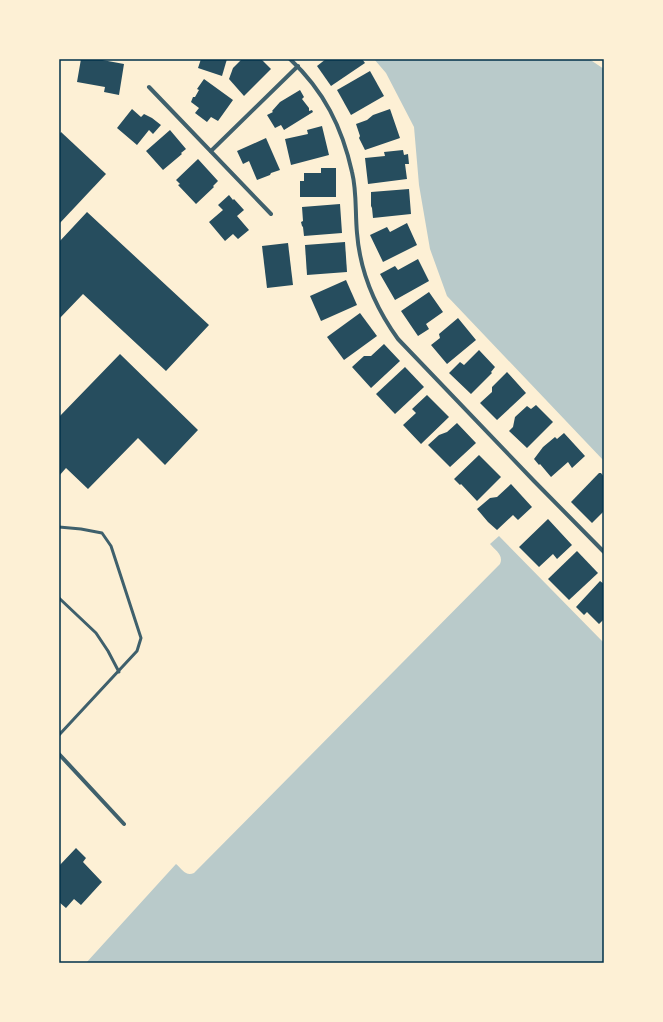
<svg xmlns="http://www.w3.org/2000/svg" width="663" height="1022" font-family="Figtree,sans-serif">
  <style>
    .green { fill: #b9caca }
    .building { fill: #264d5e }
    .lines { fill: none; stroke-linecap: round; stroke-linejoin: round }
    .service { stroke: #3f606c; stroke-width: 3 }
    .minor { stroke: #3f606c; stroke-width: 4 }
    .neatline { fill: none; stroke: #003049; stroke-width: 1.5 }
  </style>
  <rect width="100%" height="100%" fill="#fdf0d5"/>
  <g class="green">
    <path d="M374 59H589L604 69V461L447 296 430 249 419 185 414 127 386 73Z"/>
    <path d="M499 536 604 643V963H86L176 864C182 869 186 877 194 873L500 564C504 555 495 550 490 544Z"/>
  </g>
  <g class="building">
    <path d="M81 59H97L124 64 119 95 104 92 105 87 77 82Z"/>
    <path d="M201 59H227L222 76 198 68Z"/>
    <path d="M242 59H261L271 69 244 96 229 79 233 68Z"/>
    <path d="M326 59H362L365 63 331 86 317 66Z"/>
    <path d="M370 71 384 96 351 115 337 90Z"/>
    <path d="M204 79 233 100 218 121 211 117 207 122 195 113 199 108 191 102 193 97H195L199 90 197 89Z"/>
    <path d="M300 90 304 97 302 99 309 108V111L312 110 313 112 284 130 281 125 275 128 267 115 273 112 272 111 280 102Z"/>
    <path d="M132 109 141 117 144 114 152 118 161 125 153 134 149 130 137 145 117 128Z"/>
    <path d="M390 109 400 138 365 150 359 138 360 136 356 124 367 120 373 115Z"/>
    <path d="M322 126 329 155 291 165 285 139 308 134 307 130Z"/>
    <path d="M170 130 186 149 181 153 182 154 163 170 146 151Z"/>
    <path d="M61 132 106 174 59 224V135Z"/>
    <path d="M266 138 280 170 271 173 270 175 257 180 249 161 243 164 237 151Z"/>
    <path d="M403 150 404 155 408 154 409 164H405L407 179 368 184 365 158 385 156 384 152Z"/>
    <path d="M198 159 218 181 213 186 214 187 196 204 178 185 180 184 176 180Z"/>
    <path d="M321 168H336V197H300V181H304V173H321Z"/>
    <path d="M409 189 411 214 373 218 372 208 371 206V192Z"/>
    <path d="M229 195 233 200 234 199 244 210 237 216 249 230 238 239 233 234 225 241 209 222 223 210 218 205Z"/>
    <path d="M340 204 342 233 304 236 303 227 302 226 301 222 303 221 302 207Z"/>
    <path d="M87 212 209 325 166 371 83 294 59 319V242Z"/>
    <path d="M407 223 417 245 383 262 370 235 387 227 390 232Z"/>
    <path d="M345 242 347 272 307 275 305 245Z"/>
    <path d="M288 243 293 285 267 288 262 246Z"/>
    <path d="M418 259 429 281 395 300 380 274 395 266 398 270Z"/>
    <path d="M346 280 357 305 321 321 310 296Z"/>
    <path d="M429 292 443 312 426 324 429 329 418 336 401 311Z"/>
    <path d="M360 313 377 336 344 360 327 337Z"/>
    <path d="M458 318 476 340 447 364 431 345 440 338 439 334Z"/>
    <path d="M384 344 400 361 371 388 352 367 364 356H371Z"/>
    <path d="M479 350 495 367 491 372 492 373 471 394 449 373 460 362 464 365Z"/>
    <path d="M120 354 198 430 165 465 138 438 88 489 66 468 59 476V417Z"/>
    <path d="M405 367 424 387 395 414 376 394Z"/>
    <path d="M507 372 526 393 497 420 480 403 492 392V387Z"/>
    <path d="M427 395 449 417 421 444 403 425 416 413 412 409Z"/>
    <path d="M536 405 553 422 527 448 509 431 513 427 515 417 527 406 531 409Z"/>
    <path d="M457 423 476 443 450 467 428 445 439 435 447 432Z"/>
    <path d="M564 433 585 456 572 468 568 462 551 477 540 464 539 465 534 459 543 447 555 437 557 439Z"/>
    <path d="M479 455 501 477 477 501 461 484 460 485 454 479Z"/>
    <path d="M599 473H601L604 477V511L592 523 571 502Z"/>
    <path d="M511 484 532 507 518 520 513 515 497 530 488 522 477 509 490 498 497 497Z"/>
    <path d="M548 519 572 545 557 559 553 554 539 567 519 547Z"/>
    <path d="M577 551 598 573 569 600 548 579Z"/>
    <path d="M600 581 604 584V619L599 624 587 612 584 615 576 607Z"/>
    <path d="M76 848 86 858 83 862 102 882 81 905 74 899 66 908 59 902V866Z"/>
  </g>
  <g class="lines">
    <g class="service">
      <path d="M59 527 81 529 102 533 111 546 141 638 137 651 59 735"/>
      <path d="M59 598 96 633 108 651 119 672"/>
    </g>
    <g class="minor">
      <path d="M290 59C324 91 342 127 352 172 357 192 355 212 357 233 360 272 375 307 398 339L534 481 604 552"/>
      <path d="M149 87 271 214"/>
      <path d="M211 151 298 66"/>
      <path d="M59 754 124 824"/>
    </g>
  </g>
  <rect width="663" height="1022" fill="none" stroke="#fdf0d5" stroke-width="120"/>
  <rect x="60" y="60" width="543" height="902" class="neatline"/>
</svg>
